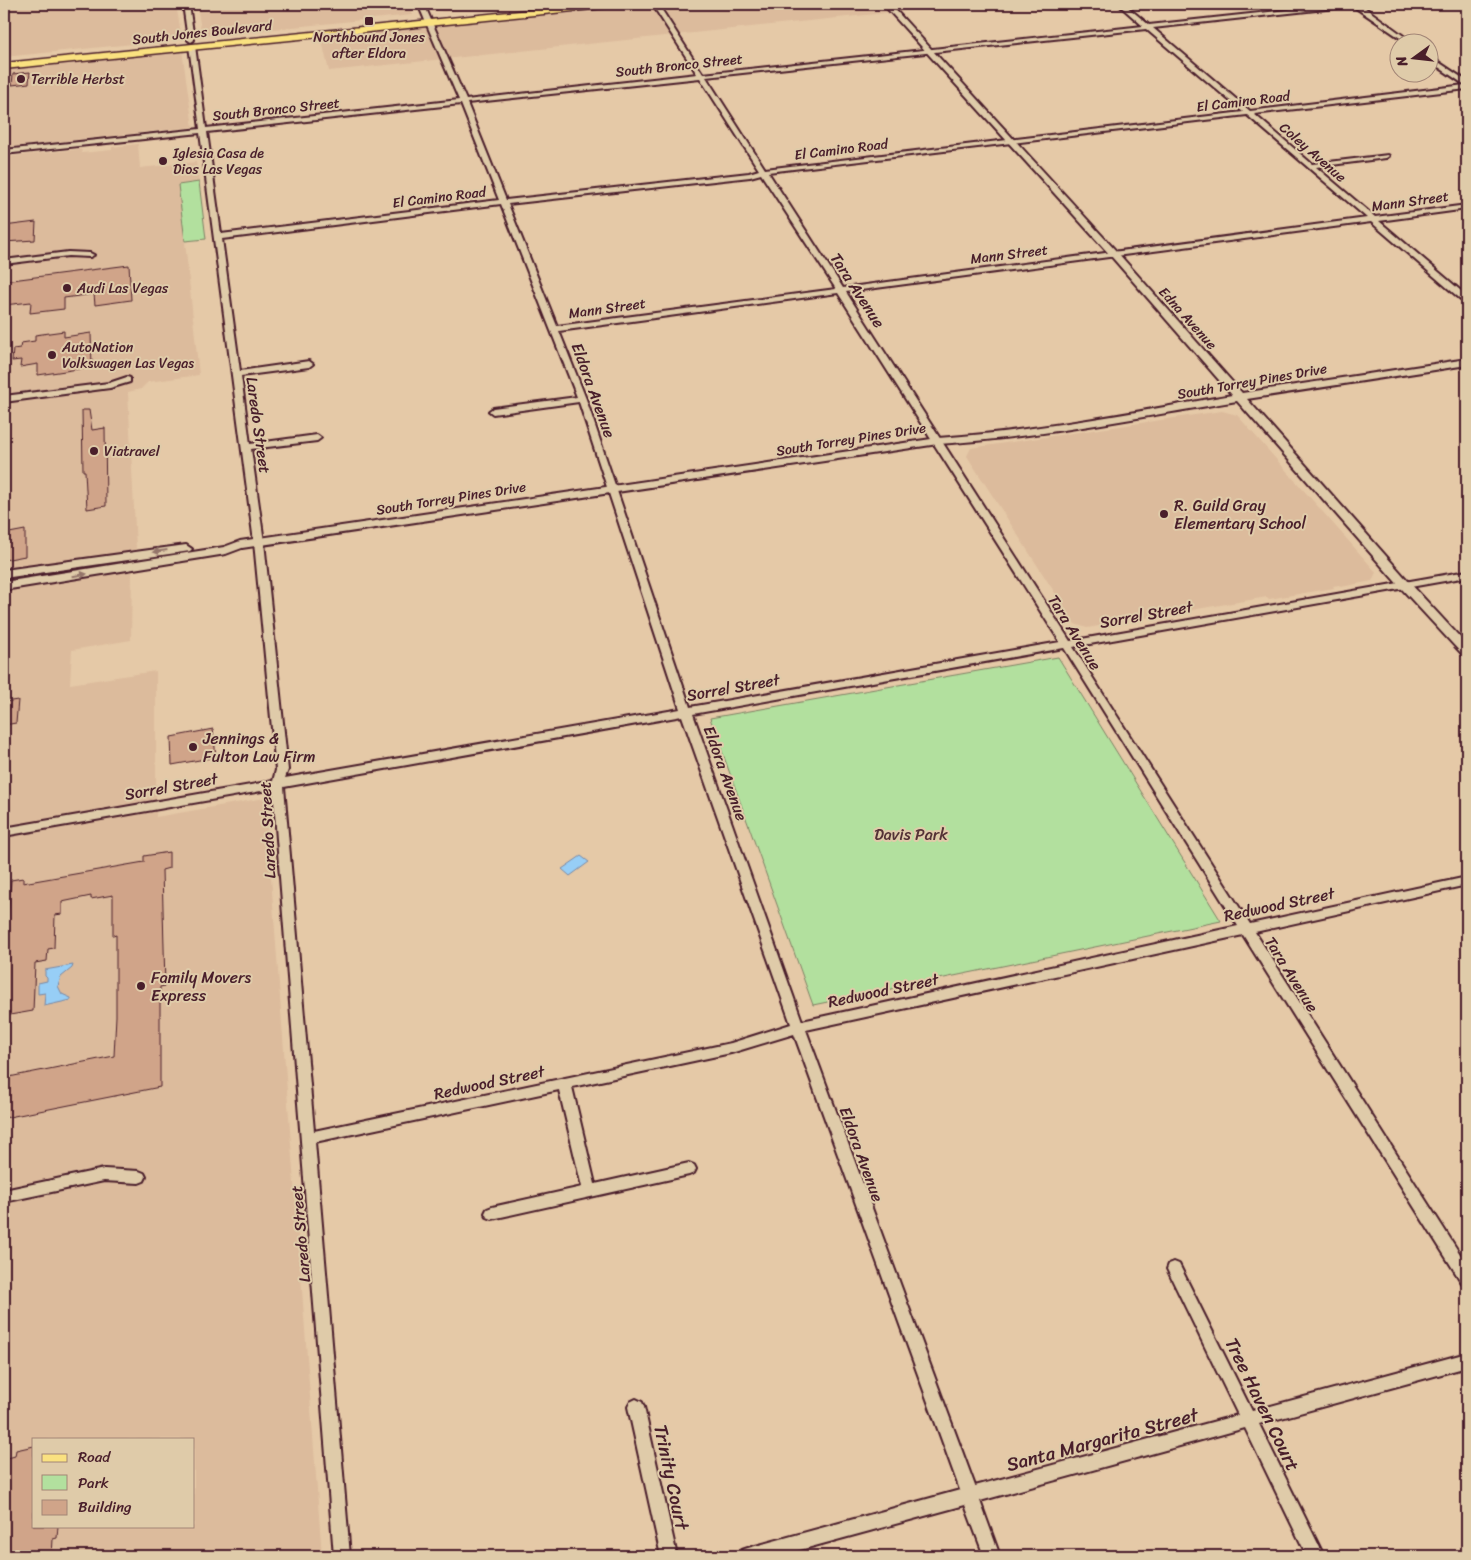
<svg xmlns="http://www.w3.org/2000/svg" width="1471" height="1560" font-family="Sriracha,sans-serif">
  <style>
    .built { fill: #dcbb9c; fill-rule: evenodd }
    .green { fill: #b2e09e; stroke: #7e8064 }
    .water { fill: #97cef6; stroke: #7888a5 }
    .building { fill: #d0a489; stroke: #4a1f2b }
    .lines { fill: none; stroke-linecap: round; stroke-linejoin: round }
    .minor-casing { stroke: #4a1f2b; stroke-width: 4 }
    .tertiary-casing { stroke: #4a1f2b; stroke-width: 4 }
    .primary-casing { stroke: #4a1f2b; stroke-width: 3 }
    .minor { fill: #dfcba9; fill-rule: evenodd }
    .tertiary { fill: #dfcba9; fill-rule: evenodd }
    .primary { fill: #fae180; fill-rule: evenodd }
    .oneway { fill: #94756a }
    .poi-dot { fill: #4a1f2b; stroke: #dfcba9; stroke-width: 2 }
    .labels { text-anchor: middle; stroke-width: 4; stroke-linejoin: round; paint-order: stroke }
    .far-street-label { font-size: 14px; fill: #4a1f2b; stroke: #dfcba9 }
    .far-poi-label { font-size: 14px; fill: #4a1f2b; stroke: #dfcba9; text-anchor: start }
    .street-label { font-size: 16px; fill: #4a1f2b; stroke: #dfcba9 }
    .poi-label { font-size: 16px; fill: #4a1f2b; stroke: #dfcba9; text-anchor: start }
    .park-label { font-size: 16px; fill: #543236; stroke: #dfcba9 }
    .near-street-label { font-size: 19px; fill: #4a1f2b; stroke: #dfcba9 }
  </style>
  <rect width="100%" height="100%" fill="#e5c9a7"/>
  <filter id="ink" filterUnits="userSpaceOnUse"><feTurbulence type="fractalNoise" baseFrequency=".02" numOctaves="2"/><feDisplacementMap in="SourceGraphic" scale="10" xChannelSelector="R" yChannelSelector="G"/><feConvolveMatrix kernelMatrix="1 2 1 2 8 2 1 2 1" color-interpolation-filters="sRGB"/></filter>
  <g filter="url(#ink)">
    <g class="built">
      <path d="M4 4H176L182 39 4 57Z"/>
      <path d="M210 4H408L412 15 202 36 197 5Z"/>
      <path d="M432 4H526L443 12 435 10Z"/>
      <path d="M641 4H971L329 71 321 37Z"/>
      <path d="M182 51 193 127 4 148V68Z"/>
      <path d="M138 144 140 168 196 162 199 182 179 185 199 375 148 382 141 389 128 392 136 547 132 574 131 640 72 650 70 684 156 671V817L265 798 322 1556H4V157L81 149 82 153 112 150V147ZM34 1439H194V1526H34Z"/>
      <path d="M1222 411 1237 415 1376 572 1372 581 1341 587 1339 585 1333 586 1334 588 1269 599 1267 597 1087 628 1075 624 967 456 971 448Z"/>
    </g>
    <g class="green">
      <path d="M199 182 206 239 185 241 178 185Z"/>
      <path d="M1058 657 1221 921 813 1005 710 718Z"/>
    </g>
    <g class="water">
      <path d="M581 856 589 862 570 876 562 869Z"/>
      <path d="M73 965 72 968 61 977 58 986 62 994 71 998V1000L44 1006 45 993 38 994V983L47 981V978L45 976V970Z"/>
    </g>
    <g class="building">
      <path d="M30 72 29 83 12 85 13 74Z"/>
      <path d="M36 222 35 240 4 242V226Z"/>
      <path d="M129 265 131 300 95 305 94 294 64 298V309L30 313 31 302 4 305V281Z"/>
      <path d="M64 331V337L91 333 92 367 38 375V364L20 367 21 360 12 361 13 349 20 348 21 343 35 341V335Z"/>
      <path d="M82 410H89L92 430 105 428 106 506 87 509 85 471H83Z"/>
      <path d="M25 530V556L4 560V534Z"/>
      <path d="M18 700 16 723 4 725V702Z"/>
      <path d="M213 729 216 757 172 765 171 737Z"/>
      <path d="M169 852V868L162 870 165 986 160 987V1087L4 1118V1078L114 1056 116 1016V935L113 936V895L91 899V896L62 902V914L55 915 54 948 48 949 47 961 35 963 33 1011 4 1016V967L11 880 23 878V883L144 862V856Z"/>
      <path d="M34 1446V1526H58L57 1538 53 1539 52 1556H4V1459L15 1456 16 1450Z"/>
    </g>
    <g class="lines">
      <g class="minor-casing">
        <g id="minor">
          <path d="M183 4H189L194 40 191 42 188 40Z"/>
          <path d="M418 4H424L466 100 697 74 652 4H658L703 74 1143 26 1118 4H1124L1149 25 1343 4H1360L1412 42H1406L1353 6 1153 28 1250 111 1465 85 1428 60V55L1467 81V89L1254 114 1312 164 1388 155 1389 156 1386 158 1316 167 1375 217 1467 205V209L1379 221 1467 296V302H1464L1371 222 846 292 1070 641 1467 571V577L1073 647 1250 924 1467 877V885L1255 932 1467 1265V1285L1462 1283 1243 935 806 1030 975 1486 1238 1415 1167 1269 1169 1264 1174 1262 1179 1264 1252 1411 1467 1353V1367L1259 1424 1324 1556H1307L1245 1428 980 1501 1000 1556H984L965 1505 778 1556H740L742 1550 748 1548 960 1490 794 1034 731 1053 572 1087 595 1184 689 1163 694 1165 696 1169 694 1173 689 1175 492 1219 487 1217 485 1213 487 1209 492 1207 582 1187 559 1090 315 1142 350 1556H334L273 789 4 836V828L273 781 276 770 254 542 200 133 4 154V150L200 129 189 46 192 44 195 46 206 128 459 100ZM1146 29 1243 112 765 169 706 77ZM700 78 759 170 749 173 506 200 467 103ZM461 104 499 200 221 234 207 132ZM1247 115 1367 218 843 288 768 172ZM761 174 836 289 557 326 508 204 750 177ZM501 204 577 397 493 408 489 411 493 414 579 402 680 709 285 778 288 770 264 542 251 449 317 441 321 438 317 435 250 444 241 376 309 367 313 364 309 361 240 371 222 239ZM838 293 1060 642 690 707 586 399 559 331ZM1064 648 1238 926 802 1021 693 714ZM682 716 791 1024 731 1043 314 1131 284 787Z"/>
          <path d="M68 252 90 253 94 255 90 257 68 256 4 264V260Z"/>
          <path d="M127 377 130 378V382L110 388 4 402V396L109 383Z"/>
          <path d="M104 1169 139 1171 144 1173 146 1177 144 1181 139 1183 104 1181 4 1202V1190Z"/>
          <path d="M636 1399 642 1402 644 1407 677 1556H661L628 1407 630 1402Z"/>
        </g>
      </g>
      <g class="tertiary-casing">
        <g id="tertiary">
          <path d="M883 4H890L1117 252 1242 393 1467 359V365L1247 399 1409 582 1467 645V656L1463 655 1401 588 1237 401C1139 417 1037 438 938 444L242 548 226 554 4 590V582L224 547 240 541 938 438C1037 431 1135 412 1232 395L1111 256Z"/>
          <path d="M186 545 192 549 190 551 4 578V570Z"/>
        </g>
      </g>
      <g class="primary-casing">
        <path id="primary" d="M589 4H618L613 7 4 69V63Z"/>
      </g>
      <use href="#minor" class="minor"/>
      <use href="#tertiary" class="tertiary"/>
      <use href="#primary" class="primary"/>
    </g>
    <defs><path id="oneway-solid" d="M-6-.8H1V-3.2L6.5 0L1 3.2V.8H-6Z" transform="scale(1.25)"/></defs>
    <g class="oneway">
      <use href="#oneway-solid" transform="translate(160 551) rotate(173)"/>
      <use href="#oneway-solid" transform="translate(80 575) rotate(-9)"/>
    </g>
  </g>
  <g class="poi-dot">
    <rect x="364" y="16" width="10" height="10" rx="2.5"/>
    <circle cx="21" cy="79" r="5"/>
    <circle cx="163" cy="161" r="5"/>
    <circle cx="67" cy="288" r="5"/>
    <circle cx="52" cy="355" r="5"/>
    <circle cx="94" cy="451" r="5"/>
    <circle cx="1164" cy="514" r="5"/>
    <circle cx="193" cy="747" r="5"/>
    <circle cx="141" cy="986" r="5"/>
  </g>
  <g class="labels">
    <g class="far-street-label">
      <text transform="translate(202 32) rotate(-6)" y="5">South Jones Boulevard</text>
      <text transform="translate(679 65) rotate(-6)" y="5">South Bronco Street</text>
      <text transform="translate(1243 101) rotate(-7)" y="5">El Camino Road</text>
      <text transform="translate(276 109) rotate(-6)" y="5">South Bronco Street</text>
      <text transform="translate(841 149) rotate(-7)" y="5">El Camino Road</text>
      <text transform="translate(1313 152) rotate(41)" y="5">Coley Avenue</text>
      <text transform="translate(439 197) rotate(-7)" y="5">El Camino Road</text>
      <text transform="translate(1410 201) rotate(-8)" y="5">Mann Street</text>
      <text transform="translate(1009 254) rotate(-7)" y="5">Mann Street</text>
      <text transform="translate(607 308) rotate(-8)" y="5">Mann Street</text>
      <text transform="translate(1188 318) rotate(48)" y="5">Edna Avenue</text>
      <text transform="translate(1252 381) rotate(-10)" y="5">South Torrey Pines Drive</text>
      <text transform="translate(851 439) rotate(-9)" y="5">South Torrey Pines Drive</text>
      <text transform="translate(451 498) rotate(-9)" y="5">South Torrey Pines Drive</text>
    </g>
    <g class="far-poi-label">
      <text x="369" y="42" text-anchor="middle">Northbound Jones<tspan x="369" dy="16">after Eldora</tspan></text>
      <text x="31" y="84">Terrible Herbst</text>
      <text x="173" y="158">Iglesia Casa de<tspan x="173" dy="16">Dios Las Vegas</tspan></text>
      <text x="77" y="293">Audi Las Vegas</text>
      <text x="62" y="352">AutoNation<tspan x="62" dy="16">Volkswagen Las Vegas</tspan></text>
      <text x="104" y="456">Viatravel</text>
    </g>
    <g class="street-label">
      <text transform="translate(858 290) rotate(57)" y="6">Tara Avenue</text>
      <text transform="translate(594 390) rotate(70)" y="6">Eldora Avenue</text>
      <text transform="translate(259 425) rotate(82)" y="6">Laredo Street</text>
      <text transform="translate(1146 614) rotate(-10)" y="6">Sorrel Street</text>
      <text transform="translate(1075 632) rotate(58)" y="6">Tara Avenue</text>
      <text transform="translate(733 687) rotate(-10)" y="6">Sorrel Street</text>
      <text transform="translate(726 773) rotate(70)" y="6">Eldora Avenue</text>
      <text transform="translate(171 786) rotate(-10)" y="6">Sorrel Street</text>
      <text transform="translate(267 830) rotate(-93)" y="6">Laredo Street</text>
      <text transform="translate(1279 904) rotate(-12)" y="6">Redwood Street</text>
      <text transform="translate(1292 974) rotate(58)" y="6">Tara Avenue</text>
      <text transform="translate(883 990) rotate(-12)" y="6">Redwood Street</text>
      <text transform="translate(489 1082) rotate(-12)" y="6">Redwood Street</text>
      <text transform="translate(862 1154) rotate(70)" y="6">Eldora Avenue</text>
      <text transform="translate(300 1234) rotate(-95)" y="6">Laredo Street</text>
    </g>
    <g class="poi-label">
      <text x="1174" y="511">R. Guild Gray<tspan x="1174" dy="18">Elementary School</tspan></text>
      <text x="203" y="744">Jennings &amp;<tspan x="203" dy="18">Fulton Law Firm</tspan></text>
      <text x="151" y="983">Family Movers<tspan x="151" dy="18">Express</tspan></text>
    </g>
    <g class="park-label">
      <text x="911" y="840">Davis Park</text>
    </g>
    <g class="near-street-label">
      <text transform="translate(1263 1404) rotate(64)" y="7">Tree Haven Court</text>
      <text transform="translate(1102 1439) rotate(-15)" y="7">Santa Margarita Street</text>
      <text transform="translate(672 1477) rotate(78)" y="7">Trinity Court</text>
    </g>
  </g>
  <rect width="1471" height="1560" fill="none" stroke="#dfcba9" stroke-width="20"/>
  <rect x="10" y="10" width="1451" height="1540" fill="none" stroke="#4a1f2b" stroke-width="2" filter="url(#ink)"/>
  <rect x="32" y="1438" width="162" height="90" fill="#dfcba9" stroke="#a38677"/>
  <rect x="42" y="1454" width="25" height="8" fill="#fae180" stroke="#a38677"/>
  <text x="78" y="1462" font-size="15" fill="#4a1f2b">Road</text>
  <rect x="42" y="1475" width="25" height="15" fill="#b2e09e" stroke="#a38677"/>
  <text x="78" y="1488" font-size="15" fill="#4a1f2b">Park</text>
  <rect x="42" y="1500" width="25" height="15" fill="#d0a489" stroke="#a38677"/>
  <text x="78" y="1512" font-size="15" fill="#4a1f2b">Building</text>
  <g transform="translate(1414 58) rotate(255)"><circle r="24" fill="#dfcba9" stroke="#a38677"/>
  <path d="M0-4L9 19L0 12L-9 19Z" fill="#4a1f2b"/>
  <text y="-8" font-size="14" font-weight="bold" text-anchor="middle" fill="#4a1f2b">N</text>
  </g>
</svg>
